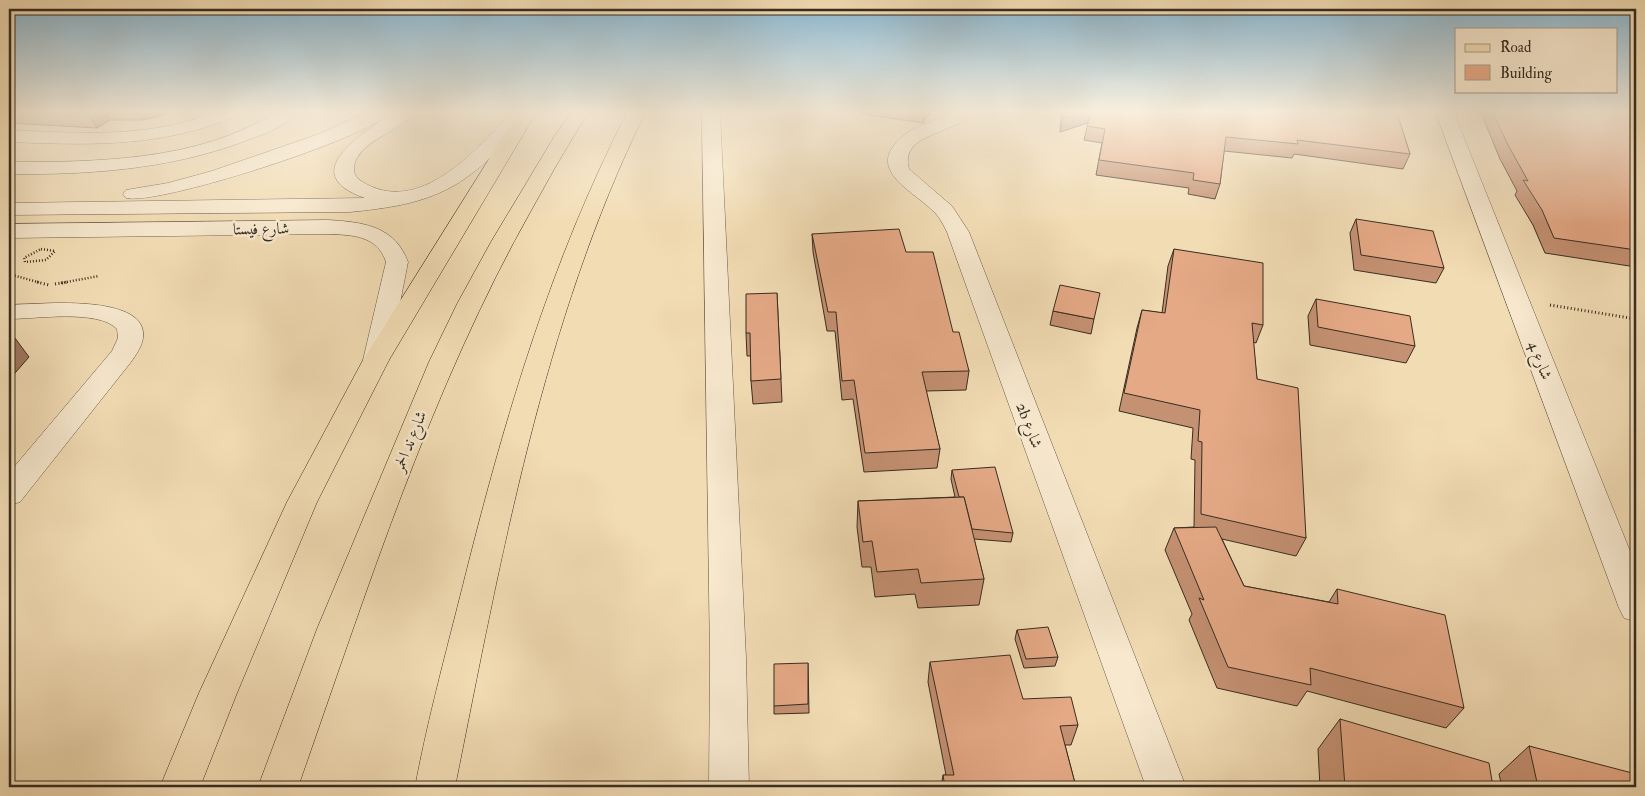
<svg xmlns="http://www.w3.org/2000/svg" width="1645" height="796" font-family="'IM FELL Double Pica',Amiri,serif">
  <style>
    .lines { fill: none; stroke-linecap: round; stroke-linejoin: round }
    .minor-casing { stroke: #665946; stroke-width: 1 }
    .major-casing { stroke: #372d21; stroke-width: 1 }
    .path-far1 { stroke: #372d21; stroke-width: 2.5; stroke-dasharray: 1 2; stroke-linecap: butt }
    .path { stroke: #372d21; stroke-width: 3; stroke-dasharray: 1 2.5; stroke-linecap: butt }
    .minor { fill: #f7e8ce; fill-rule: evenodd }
    .major { fill: #f2dcb4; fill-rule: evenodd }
    .wall { fill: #c59173; stroke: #372d21 }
    .shaded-wall { fill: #a0765e; stroke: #372d21 }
    .building { fill: #e5a986; stroke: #372d21 }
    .labels { text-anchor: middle; stroke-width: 5; stroke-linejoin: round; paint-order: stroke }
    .street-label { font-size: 16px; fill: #372d21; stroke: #f7e8ce }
  </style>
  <rect width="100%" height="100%" fill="#f2dcb4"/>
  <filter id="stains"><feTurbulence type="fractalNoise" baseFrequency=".004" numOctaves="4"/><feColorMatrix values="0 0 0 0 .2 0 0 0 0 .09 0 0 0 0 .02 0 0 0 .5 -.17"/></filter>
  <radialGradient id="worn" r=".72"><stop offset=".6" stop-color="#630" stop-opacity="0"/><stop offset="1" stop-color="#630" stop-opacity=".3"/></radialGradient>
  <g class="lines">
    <g class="minor-casing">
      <g id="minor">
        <path d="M212 113H237L234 117C158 148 89 145 9 142V130C77 133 147 139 212 113Z"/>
        <path d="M274 113H295C286 126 267 133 253 138 175 169 92 175 9 174V162C96 162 199 161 274 113Z"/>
        <path d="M366 113H389C372 137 157 206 126 198L123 194 126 190 168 183 212 171 319 134Z"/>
        <path d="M392 113H413C400 132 369 137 357 158 352 167 353 176 361 181 419 218 476 150 511 113H530C524 122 515 131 508 139 459 195 421 205 350 212L9 215V203L365 198C295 174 362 134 392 113Z"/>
        <path d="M702 113H720L746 658 749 787H709L710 658Z"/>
        <path d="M950 113H971C956 135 899 132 909 169L952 206 969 232 1186 787H1146L947 232C943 224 939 216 932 210 910 189 865 169 902 137 915 125 935 122 950 113Z"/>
        <path d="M1436 113H1454L1636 566V622L1624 618 1619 608Z"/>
        <path d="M328 220C363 222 395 226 408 262L389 360 385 366 376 368 367 366 363 360 386 262C377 235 352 235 328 234L9 238V224Z"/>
        <path d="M55 303C77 303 148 302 143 338 142 346 136 355 131 362L20 502 9 505V473L112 351 118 338 117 329C98 309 36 319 9 319V305Z"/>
      </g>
    </g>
    <g class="major-casing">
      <g id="major">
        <path d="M518 113H536L389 360 317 502 237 693 200 787H160L199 693 287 502 363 360Z"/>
        <path d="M571 113H589C568 143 551 175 533 207 430 389 367 591 298 787H258L317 629 429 362 457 304 491 242 554 137Z"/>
        <path d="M627 113H645C542 323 501 559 455 787H415C428 718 447 649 464 581 504 421 551 260 627 113Z"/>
      </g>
    </g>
    <g class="path-far1">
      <path d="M41 249 55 251 46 260 25 262 24 258Z"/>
      <path d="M9 274 41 283"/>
      <path d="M61 283 99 276"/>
    </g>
    <g class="path">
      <path d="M37 282 49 285"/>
      <path d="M55 284 68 282"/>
      <path d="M1550 305 1636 319"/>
    </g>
    <use href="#minor" class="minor"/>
    <use href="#major" class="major"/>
  </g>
  <g class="wall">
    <path d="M9 113H168L160 116 142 120H110L97 128 9 123Z"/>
    <path d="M862 113H930L923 123 862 114Z"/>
    <path d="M1061 113H1397L1410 154 1403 169 1294 154 1292 158 1224 151 1220 184 1215 199 1188 194 1189 188 1096 175 1102 143 1084 140 1088 123 1060 132Z"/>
    <path d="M1481 113H1636V267L1545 253 1533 225 1515 195 1517 191 1500 159Z"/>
    <path d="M1356 219 1444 268 1436 283 1354 270 1350 233Z"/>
    <path d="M812 234 906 252 953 332 969 371 966 390 926 391 940 449 937 468 864 472 853 399 842 400 835 331H827L813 252Z"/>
    <path d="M1174 249 1263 325 1256 343 1253 342 1257 379 1306 538 1296 556 1222 539 1244 586 1329 602 1337 589 1464 708 1446 728 1307 691 1297 706 1217 688 1189 620 1192 614 1165 550 1174 528 1194 527 1195 460 1191 459 1193 428 1119 411 1137 328 1142 310 1162 313 1168 266Z"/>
    <path d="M777 293 782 402 753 404 751 381V356H747L746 333Z"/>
    <path d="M1316 299 1415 346 1406 363 1310 345 1308 316Z"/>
    <path d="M1053 311 1094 319 1091 334 1050 325Z"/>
    <path d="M952 470 1013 533 1011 542 974 539 984 579 979 605 918 608 915 594 875 597 871 567H862L857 527 858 501 955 497 951 479Z"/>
    <path d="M1017 630 1058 657 1055 666 1024 668 1015 639Z"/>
    <path d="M930 662 1023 699 1078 725 1071 745H1065L1076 787H941L943 775H946L928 682Z"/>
    <path d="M808 663 809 713 774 714V706Z"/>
    <path d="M1340 719 1493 787H1320L1318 749Z"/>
    <path d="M1529 746 1636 787H1502L1499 774Z"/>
  </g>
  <g class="shaded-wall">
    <path d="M88 113H106L110 120 97 128Z"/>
    <path d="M138 113H168L160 116 142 120Z"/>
    <path d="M924 113H930L923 123Z"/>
    <path d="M1078 113H1091L1090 122 1060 132 1063 118Z"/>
    <path d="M9 330 29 357 9 380Z"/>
  </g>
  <g class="building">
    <path d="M1063 113H1078L1063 118Z"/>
    <path d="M1091 113H1397L1410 154 1297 140 1298 144 1226 137 1220 184 1193 180 1194 173 1099 160 1105 129 1087 126Z"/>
    <path d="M1493 113H1636V250L1554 238 1542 210 1523 180 1528 181 1508 145Z"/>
    <path d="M1356 219 1433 231 1444 268 1361 255Z"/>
    <path d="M899 229 906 252H933L953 332H959L969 371 922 372 940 449 865 453 854 380 842 381 836 312H828L812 234Z"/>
    <path d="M1174 249 1263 263V325L1252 323 1257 379 1298 388 1306 538 1201 514 1202 442 1198 441 1200 410 1124 393 1142 310 1165 313Z"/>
    <path d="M1060 285 1100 293 1094 319 1053 311Z"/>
    <path d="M777 293 781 379 751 381 750 333H746V294Z"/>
    <path d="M1316 299 1410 316 1415 346 1318 327Z"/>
    <path d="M995 467 1013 533 972 529 964 497H959L952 470Z"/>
    <path d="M964 497 984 579 921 583 918 569 877 572 872 541 863 542 858 501Z"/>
    <path d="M1216 527 1244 586 1338 604 1337 589 1445 615 1464 708 1310 668 1311 685 1228 667 1199 598 1204 600 1174 528Z"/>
    <path d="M1048 627 1058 657 1026 659 1017 630Z"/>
    <path d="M1010 655 1023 699 1071 697 1078 725 1060 726 1076 787H945L943 775H954L930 662Z"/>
    <path d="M808 663V704L774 706V664Z"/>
    <path d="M1340 719 1489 763 1493 787H1345Z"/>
    <path d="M1529 746 1636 774V787H1538Z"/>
  </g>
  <linearGradient id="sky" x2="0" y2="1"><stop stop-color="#89b7d2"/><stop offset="0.5" stop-color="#f9efdd"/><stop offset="1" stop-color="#f9efdd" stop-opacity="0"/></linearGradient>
  <rect width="1645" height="224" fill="url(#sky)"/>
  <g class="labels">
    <g class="street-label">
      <text transform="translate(261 228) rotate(-1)" y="6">شارع فيستا</text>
      <text transform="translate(1541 360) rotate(69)" y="6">شارع 4</text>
      <text transform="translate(1030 425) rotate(69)" y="6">2b شارع</text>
      <text transform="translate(409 441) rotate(-68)" y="6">شارع ند الحمر</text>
    </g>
  </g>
  <rect width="1645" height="796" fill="none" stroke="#f2dcb4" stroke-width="30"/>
  <rect x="10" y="10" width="1625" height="776" fill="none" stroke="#372d21" stroke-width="2.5"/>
  <rect x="15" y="15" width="1615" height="766" fill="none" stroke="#372d21"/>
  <rect x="1455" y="28" width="162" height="65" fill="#f7e8ce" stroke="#aa9d89"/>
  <rect x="1465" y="44" width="25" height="8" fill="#f2dcb4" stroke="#aa9d89"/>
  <text x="1500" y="52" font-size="15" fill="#372d21">Road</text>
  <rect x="1465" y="65" width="25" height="15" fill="#e5a986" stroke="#aa9d89"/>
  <text x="1500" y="78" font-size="15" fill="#372d21">Building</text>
  <rect width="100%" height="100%" filter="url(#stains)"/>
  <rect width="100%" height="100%" fill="url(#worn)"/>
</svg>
